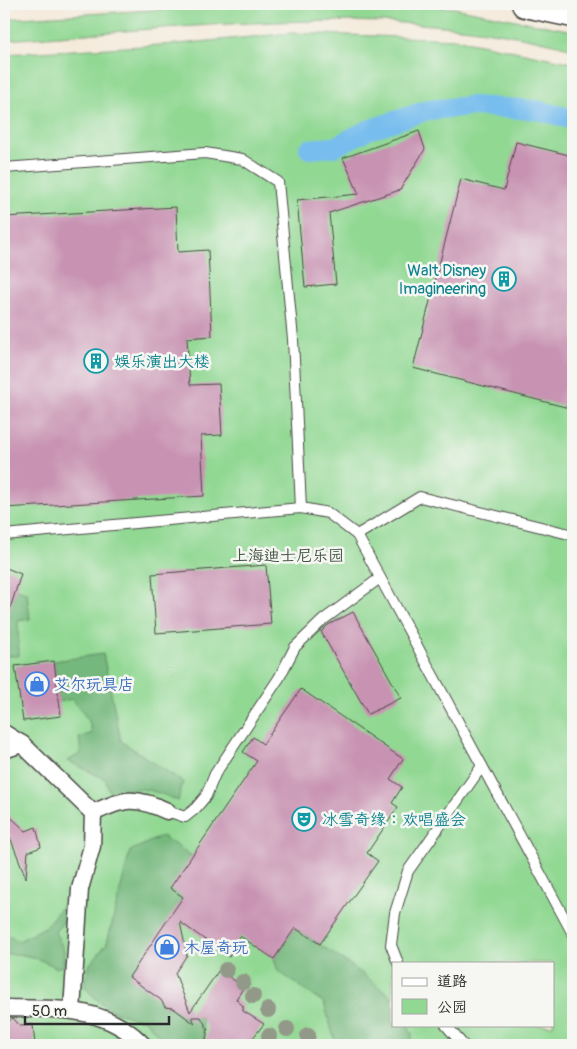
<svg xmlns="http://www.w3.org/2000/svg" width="577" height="1049" font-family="Pangolin,'LXGW WenKai TC',sans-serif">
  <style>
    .green { fill: #91d893; stroke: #5e825f; fill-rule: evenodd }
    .forest { fill: #74b87d; stroke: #507254 }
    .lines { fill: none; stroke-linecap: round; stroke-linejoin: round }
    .canal { stroke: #77bdee; stroke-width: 20 }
    .building { fill: #c893b2 }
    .service-casing { stroke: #494845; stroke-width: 12 }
    .pedestrian-casing { stroke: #494845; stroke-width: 19 }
    .tertiary-casing { stroke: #494845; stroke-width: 29 }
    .service { stroke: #fff; stroke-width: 10 }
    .pedestrian { stroke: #fff; stroke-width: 16 }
    .tertiary { stroke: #fff; stroke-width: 26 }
    .tree { fill: #939988 }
    .labels { text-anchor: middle; stroke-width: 5; stroke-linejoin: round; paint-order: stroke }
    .culture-label { font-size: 16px; fill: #0d838f; stroke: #f6f6f2; text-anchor: start }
    .park-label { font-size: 16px; fill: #445645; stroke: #f6f6f2 }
    .shop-label { font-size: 16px; fill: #366cbe; stroke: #f6f6f2; text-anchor: start }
  </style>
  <rect width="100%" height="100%" fill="#f6f6f2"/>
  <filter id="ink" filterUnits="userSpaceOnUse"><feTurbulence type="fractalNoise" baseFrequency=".02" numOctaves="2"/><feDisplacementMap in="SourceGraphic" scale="10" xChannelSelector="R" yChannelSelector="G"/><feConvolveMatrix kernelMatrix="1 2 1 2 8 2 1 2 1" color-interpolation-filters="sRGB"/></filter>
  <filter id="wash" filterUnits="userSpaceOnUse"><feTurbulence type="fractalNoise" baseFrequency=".0096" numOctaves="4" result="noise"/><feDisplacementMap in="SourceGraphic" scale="20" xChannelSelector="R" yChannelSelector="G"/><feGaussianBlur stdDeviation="1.12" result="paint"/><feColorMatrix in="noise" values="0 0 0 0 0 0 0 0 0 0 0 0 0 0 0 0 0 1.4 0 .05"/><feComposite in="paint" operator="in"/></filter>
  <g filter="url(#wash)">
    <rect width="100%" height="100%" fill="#f4eada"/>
    <g class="green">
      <path d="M251 4H403L454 8 573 31V49C393 0 188 28 4 40V19Z"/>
      <path d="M292 33 456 39 573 63V1045H4V54L178 44ZM393 963H553V1025H393Z"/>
    </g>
    <g class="forest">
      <path d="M16 589 27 592 30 619 18 621 19 656H4V595L13 598Z"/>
      <path d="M103 654 121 741 183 782 178 801C157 791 132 782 111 796L105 779 68 761 81 753 79 738 92 733 89 721 72 699 59 702 54 661Z"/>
      <path d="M162 836 192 856 162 1001 165 1007 173 1008 184 1017H201L205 1044 223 1041 231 1045H177L164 1042 145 1020C119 1016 99 1007 84 985L90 964 107 943 130 851Z"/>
      <path d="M63 905 67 918 55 932 64 950V965L57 968C39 958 24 953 4 954V933L19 941 45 927Z"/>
      <path d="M295 928 352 966 390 995 393 1001V1025H407L412 1034 411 1045H336L324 1003 278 971 274 959Z"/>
    </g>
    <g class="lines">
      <path class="canal" d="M309 149 334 147 368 130 428 110 472 106 536 110 573 119"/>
    </g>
    <g id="blocks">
      <g class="building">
        <path d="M419 131 425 149 400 190 329 213 336 284 305 287 297 200 359 194 343 158Z"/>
        <path d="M516 142 573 156V409L413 368 461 179 504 190Z"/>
        <path d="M176 207 178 252 208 250 212 336 187 338 190 385 219 384 222 435 201 436 204 496 4 508V217Z"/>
        <path d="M266 565 271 624 156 633 152 574Z"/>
        <path d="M4 567 21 574 7 618 4 617Z"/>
        <path d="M353 612 401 698 368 714 321 632 328 625Z"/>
        <path d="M54 661 61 716 23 721 15 666Z"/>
        <path d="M301 689 403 759 390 779 402 787 392 803 398 807 367 853 378 861 320 944 295 928 274 959 240 936 229 957 180 922 187 955 175 973 190 1012 219 970 244 987 236 999 243 1006V1011L264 1024 252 1039 253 1045H231L223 1041 205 1044 208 1030 201 1017H192L195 1024 173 1008 165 1007 161 1000 129 977 183 897 170 888 257 761 243 752 253 737 263 744Z"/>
        <path d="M4 811 26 831 36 827 41 847 28 852 26 878 4 822Z"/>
        <path d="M13 1018 20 1026 33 1025 35 1045H4V1025Z"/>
      </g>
    </g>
  </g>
  <g filter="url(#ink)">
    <use href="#blocks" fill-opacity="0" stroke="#494845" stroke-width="1"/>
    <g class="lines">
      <g class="service-casing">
        <g id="service">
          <path d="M4 168 205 153 242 159 278 182 293 339 301 508"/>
          <path d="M4 535 301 508 328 513 357 535 573 934"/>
          <path d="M357 535 420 497 573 535"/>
          <path d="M167 811 185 817 195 809 206 796 215 774 279 678 295 647 323 620 380 578"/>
          <path d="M398 963 391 945 395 913 408 871 482 766"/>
          <path d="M446 1025 463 1045"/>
        </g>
      </g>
      <g class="pedestrian-casing">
        <g id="pedestrian">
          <path d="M4 733 22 744 93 813 92 846 80 889 72 1010"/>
          <path d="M4 750 22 744"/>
          <path d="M93 813C124 798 135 796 167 811"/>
          <path d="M4 1008C53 1009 106 1005 143 1045"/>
        </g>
      </g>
      <g class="tertiary-casing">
        <path id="tertiary" d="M525 4 573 14"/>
      </g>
      <use href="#service" class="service"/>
      <use href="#pedestrian" class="pedestrian"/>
      <use href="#tertiary" class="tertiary"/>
    </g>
    <g class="tree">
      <circle cx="226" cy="970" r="8"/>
      <circle cx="243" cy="982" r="8"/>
      <circle cx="253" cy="996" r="8"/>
      <circle cx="268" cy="1010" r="8"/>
      <circle cx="287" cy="1029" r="8"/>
      <circle cx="308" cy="1035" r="8"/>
      <circle cx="269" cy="1036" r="8"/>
    </g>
  </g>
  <defs>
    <g id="building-ring" transform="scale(1.25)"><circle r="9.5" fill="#f6f6f2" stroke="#0f9aa8" stroke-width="1.5"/><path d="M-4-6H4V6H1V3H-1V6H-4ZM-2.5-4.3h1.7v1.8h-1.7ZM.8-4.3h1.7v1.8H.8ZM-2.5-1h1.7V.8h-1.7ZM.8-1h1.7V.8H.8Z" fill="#0f9aa8"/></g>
    <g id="shop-ring" transform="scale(1.25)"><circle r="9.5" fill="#f6f6f2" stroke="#3f7fe0" stroke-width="1.5"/><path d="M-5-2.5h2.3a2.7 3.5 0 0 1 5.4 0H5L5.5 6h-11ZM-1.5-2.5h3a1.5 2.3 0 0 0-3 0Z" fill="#3f7fe0"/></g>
    <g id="theatre-ring" transform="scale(1.25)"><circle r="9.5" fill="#f6f6f2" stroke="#0f9aa8" stroke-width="1.5"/><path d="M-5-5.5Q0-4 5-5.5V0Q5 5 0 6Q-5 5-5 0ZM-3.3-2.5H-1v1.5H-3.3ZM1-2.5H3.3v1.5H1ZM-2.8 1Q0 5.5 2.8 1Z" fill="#0f9aa8"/></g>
  </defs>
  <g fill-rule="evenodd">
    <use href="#building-ring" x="504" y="279"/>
    <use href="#building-ring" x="96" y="361"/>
    <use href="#shop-ring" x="37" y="684"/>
    <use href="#theatre-ring" x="304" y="819"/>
    <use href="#shop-ring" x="167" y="947"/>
  </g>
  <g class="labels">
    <g class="culture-label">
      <text x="486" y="276" text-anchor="end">Walt Disney<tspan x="486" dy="18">Imagineering</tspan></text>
      <text x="114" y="367">娱乐演出大楼</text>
      <text x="322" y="825">冰雪奇缘：欢唱盛会</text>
    </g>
    <g class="park-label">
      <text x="288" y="561">上海迪士尼乐园</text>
    </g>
    <g class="shop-label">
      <text x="54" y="690">艾尔玩具店</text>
      <text x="184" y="953">木屋奇玩</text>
    </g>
  </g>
  <rect width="577" height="1049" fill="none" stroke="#f6f6f2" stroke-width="20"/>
  <rect x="392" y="962" width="162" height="65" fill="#f6f6f2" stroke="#a5a5a2"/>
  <rect x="402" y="978" width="25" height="8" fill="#ffffff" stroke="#a5a5a2"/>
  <text x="437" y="986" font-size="15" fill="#2b2b2b">道路</text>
  <rect x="402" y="999" width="25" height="15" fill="#91d893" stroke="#a5a5a2"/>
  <text x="437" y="1012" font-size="15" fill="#2b2b2b">公园</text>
  <path d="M25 1016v8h144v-8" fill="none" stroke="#2b2b2b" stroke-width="2.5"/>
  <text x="32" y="1016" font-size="15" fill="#2b2b2b" stroke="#f6f6f2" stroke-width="4" paint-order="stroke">50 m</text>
</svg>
